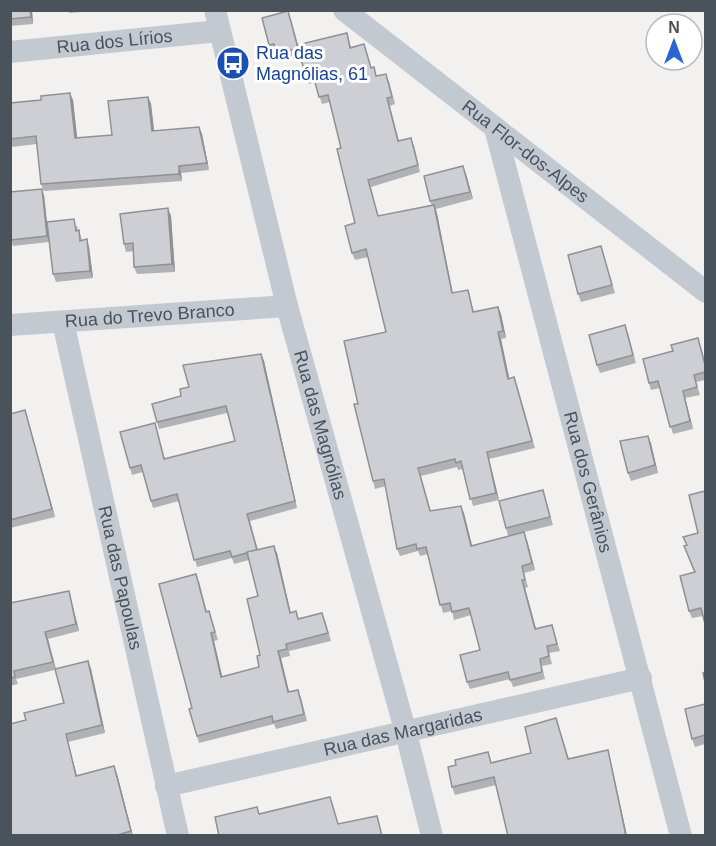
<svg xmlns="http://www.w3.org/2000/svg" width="716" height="846" font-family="Helvetica,sans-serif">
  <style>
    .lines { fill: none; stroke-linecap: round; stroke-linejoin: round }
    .street { stroke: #c2c9d1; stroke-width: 22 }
    .wall { fill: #b1b2b6 }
    .shaded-wall { fill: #909194 }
    .building { fill: #cecfd4; stroke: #909194; stroke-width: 1.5 }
    .labels { text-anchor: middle; stroke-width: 6; stroke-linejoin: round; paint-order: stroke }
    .street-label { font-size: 18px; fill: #4a525c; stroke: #fff }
    .transit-label { font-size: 18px; fill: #164399; stroke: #fff; text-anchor: start }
  </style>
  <rect width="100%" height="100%" fill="#f3f1f0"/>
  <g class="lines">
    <g class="street">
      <path id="s1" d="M215 10 287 306 406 733 432 836"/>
      <path id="s2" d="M344 10 706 292"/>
      <path id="s3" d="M10 52 219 31"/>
      <path id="s4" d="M495 128 681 836"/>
      <path id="s5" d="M63 322 178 836"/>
      <path id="s6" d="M10 325 287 306"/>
      <path id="s7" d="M166 786 641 678"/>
    </g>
  </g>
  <g class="wall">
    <path d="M10 10H32L33 24 10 26Z"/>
    <path d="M68 10H107L69 13Z"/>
    <path d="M291 19 298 45 347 33 351 47 364 44 371 68 377 76 389 81 395 104 390 106 399 141 414 145 420 172 371 187 378 216 432 206 430 201 466 174 473 199 436 209 453 293 468 290 474 312 498 307 501 314 506 338 501 339 509 379 517 385 535 448 489 459 499 500 473 506 463 469 458 470 457 467 421 476 431 511 461 506 472 546 524 532 535 570 524 573 528 587 525 588 536 629 552 625 560 651 549 653 552 664 542 666 545 679 513 687 510 679 470 689 467 682 480 650 471 615 454 620 452 611 443 613 428 554 420 556 418 551 400 556 397 549 386 486 375 489 373 481 358 404 386 332 368 257 355 260 352 253 355 223 341 148 330 102 322 104 315 82 309 84 300 56 279 61 276 52 272 53 269 45Z"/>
    <path d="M148 97 151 104 154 131 199 127 202 134 209 170 181 173 182 181 44 191 41 184 37 144 11 147 10 103 73 100 77 138 112 135Z"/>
    <path d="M44 195 47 222 77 226 78 231 79 230 82 240 89 247 93 278 56 282 53 274 49 242 13 246 11 240Z"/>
    <path d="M171 216 175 272 137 274 134 267V251L126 252 124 244Z"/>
    <path d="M601 246 615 293 581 302 578 294Z"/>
    <path d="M628 333 636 363 600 373 597 365Z"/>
    <path d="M701 346 705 362V380L696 382 700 395 685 398 693 429 673 434 660 388 651 390 649 383Z"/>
    <path d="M261 354 264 361 297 508 250 521 258 550 277 553 291 613 296 611 298 619 325 620 331 641 289 651 290 656 281 658 289 692 301 697 307 721 276 729 274 724 199 743 197 736 192 708 199 581 207 612 209 611 218 640 214 641 222 677 259 667 260 655 258 596 249 560 234 564 232 558 197 567 179 501 153 508 143 472 132 475 130 468 155 423 165 459 235 441 227 413 159 429 157 422 189 387Z"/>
    <path d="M25 410 55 517 10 528V414Z"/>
    <path d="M648 436 658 473 631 481 628 473Z"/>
    <path d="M543 490 553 525 508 536 506 528Z"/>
    <path d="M705 491 703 616 692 618 689 611 694 572 684 546 686 545 698 533Z"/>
    <path d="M69 591 79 631 48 639 56 669 88 661 91 669 105 733 68 742 77 776 117 774 133 836H12L26 720 64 703 55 670 16 679 18 684 10 686V603Z"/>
    <path d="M705 704V744L695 747 692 739Z"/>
    <path d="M556 718 569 759 610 758 627 836H508L496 785 455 795 452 787 456 765 492 762 531 753Z"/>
  </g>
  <g class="shaded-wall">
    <path d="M30 10H32L33 24 31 17Z"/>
    <path d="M70 93 73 100 78 145 75 138Z"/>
    <path d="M148 97 151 104 155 138 152 131Z"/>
    <path d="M199 127 202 134 209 170 207 163Z"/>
    <path d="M179 166 181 173 182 181 179 174Z"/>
    <path d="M463 166 466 174 473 199 470 192Z"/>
    <path d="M42 189 44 195 49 242 47 236Z"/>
    <path d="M434 205 437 213 454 301 452 293Z"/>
    <path d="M168 208 171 216 175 272 172 264Z"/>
    <path d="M87 239 89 247 93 278 90 271Z"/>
    <path d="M498 307 501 314 506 338 503 331Z"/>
    <path d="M498 332 501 339 511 386 508 379Z"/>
    <path d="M261 354 264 361 297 508 295 501Z"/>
    <path d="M683 391 685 398 693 429 690 421Z"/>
    <path d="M25 410 27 417 55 517 52 509Z"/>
    <path d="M648 436 651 443 658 473 655 465Z"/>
    <path d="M487 452 489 459 499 500 496 493Z"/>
    <path d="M461 506 464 513 474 553 471 546Z"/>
    <path d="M524 532 527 540 535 570 532 563Z"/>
    <path d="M274 546 277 553 292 620 290 613Z"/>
    <path d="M522 580 525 588 538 636 535 629Z"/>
    <path d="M69 591 79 631 76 624Z"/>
    <path d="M45 632 48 639 56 670 53 662Z"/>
    <path d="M211 633 214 641 224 684 221 677Z"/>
    <path d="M278 651 281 658 291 700 288 692Z"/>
    <path d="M88 661 91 669 105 733 102 725Z"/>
    <path d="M66 734 68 742 79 784 76 776Z"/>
    <path d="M608 750 610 758 627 836H626Z"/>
    <path d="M114 766 117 774 133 836 131 831Z"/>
  </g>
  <g class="building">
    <path d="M10 10H30L31 17 10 19Z"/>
    <path d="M288 11 298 48 276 54 274 44 269 45 262 18Z"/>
    <path d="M347 33 350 48 364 44 371 68 374 67 376 76 386 74 392 97 387 98 398 141 411 138 418 165 368 180 378 216 434 205 452 293 468 290 473 312 498 307 503 331 498 332 508 379 514 377 532 441 487 452 496 493 470 499 461 461 456 463 455 459 418 468 430 511 461 506 471 546 524 532 532 563 522 566 525 580H522L535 629 552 625 557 644 547 646 549 656 540 659 542 672 510 680 508 672 467 682 460 655 480 650 469 608 452 612 450 603 440 605 426 547 417 549 416 544 397 549 384 479 373 481 354 404H358L344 341 386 332 366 249 352 253 345 226 355 223 337 149 341 148 328 95 319 97 313 75 306 77 297 45Z"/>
    <path d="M70 93 75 138 112 135 108 101 148 97 152 131 199 127 207 163 179 166V174L41 184 36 136 10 139V103L41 100V96Z"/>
    <path d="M463 166 470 192 430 201 424 176Z"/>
    <path d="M42 189 47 236 11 240 10 192Z"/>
    <path d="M168 208 172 264 134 267 133 243 124 244 120 214Z"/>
    <path d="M74 219 76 231 79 230 80 241 87 239 90 271 53 274 47 222Z"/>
    <path d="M601 246 612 285 578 294 568 255Z"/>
    <path d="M625 325 633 355 597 365 589 335Z"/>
    <path d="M698 338 705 365V372L694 375 697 387 683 391 690 421 670 427 658 381 649 383 643 359 673 351 671 345Z"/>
    <path d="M261 354 295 501 247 514 257 550 232 557 230 551 194 560 177 494 151 501 141 465 130 468 120 432 155 423 164 459 235 441 226 406 157 422 152 404 181 396 180 389 189 387 183 365Z"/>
    <path d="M25 410 52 509 10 520V414Z"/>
    <path d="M648 436 655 465 628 473 620 441Z"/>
    <path d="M543 490 550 517 506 528 499 501Z"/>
    <path d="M705 491V624L701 608 689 611 680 576 695 572 684 546 687 545 683 537 698 533 689 495Z"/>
    <path d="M274 546 290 613 296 611 298 619 322 613 328 633 286 644 287 649 278 651 288 692 298 690 304 714 273 722 272 716 197 736 189 709 192 708 159 584 196 574 206 612 209 611 215 632 211 633 221 677 259 667 257 656 260 655 247 599 258 596 247 552Z"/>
    <path d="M69 591 76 624 45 632 53 662 14 671 15 677 10 678V603Z"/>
    <path d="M88 661 102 725 66 734 76 776 114 766 131 831 114 836H12L10 830V724L26 720 24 713 64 703 55 669Z"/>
    <path d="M705 672V682L703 673Z"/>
    <path d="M705 704V735L692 739 685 709Z"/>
    <path d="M556 718 568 759 608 750 626 836H508L494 777 452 787 448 767 456 765 455 760 488 752 491 763 531 753 525 727Z"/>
    <path d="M330 797 338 824 377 816 382 836H219L215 817 257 807 259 814Z"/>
  </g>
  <defs>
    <g id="bus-disc" transform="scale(1.725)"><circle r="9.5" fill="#1a4fb4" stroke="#fff"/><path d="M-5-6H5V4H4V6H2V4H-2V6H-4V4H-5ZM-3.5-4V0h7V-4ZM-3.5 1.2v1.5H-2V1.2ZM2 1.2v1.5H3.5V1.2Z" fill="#fff"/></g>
  </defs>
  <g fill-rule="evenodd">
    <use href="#bus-disc" x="233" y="63"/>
  </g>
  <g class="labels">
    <g class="street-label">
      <text dy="6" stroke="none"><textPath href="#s3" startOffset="105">Rua dos Lírios</textPath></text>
      <text dy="6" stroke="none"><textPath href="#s2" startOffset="230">Rua Flor-dos-Alpes</textPath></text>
      <text dy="6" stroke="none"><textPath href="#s6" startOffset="140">Rua do Trevo Branco</textPath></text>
      <text dy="6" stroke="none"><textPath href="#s1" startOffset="428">Rua das Magnólias</textPath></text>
      <text dy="6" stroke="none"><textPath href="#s4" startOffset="366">Rua dos Gerânios</textPath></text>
      <text dy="6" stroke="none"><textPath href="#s5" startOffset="262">Rua das Papoulas</textPath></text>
      <text dy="6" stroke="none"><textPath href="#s7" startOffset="243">Rua das Margaridas</textPath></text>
    </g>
    <g class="transit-label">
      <text x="256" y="59">Rua das<tspan x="256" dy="21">Magnólias, 61</tspan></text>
    </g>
  </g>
  <rect width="716" height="846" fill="none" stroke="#4a525c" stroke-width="24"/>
  <g transform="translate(674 42)"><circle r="28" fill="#ffffff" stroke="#b7babe" stroke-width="1.5"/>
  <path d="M0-4.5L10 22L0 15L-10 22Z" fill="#2965d4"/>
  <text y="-9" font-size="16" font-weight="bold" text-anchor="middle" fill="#4a525c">N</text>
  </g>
</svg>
